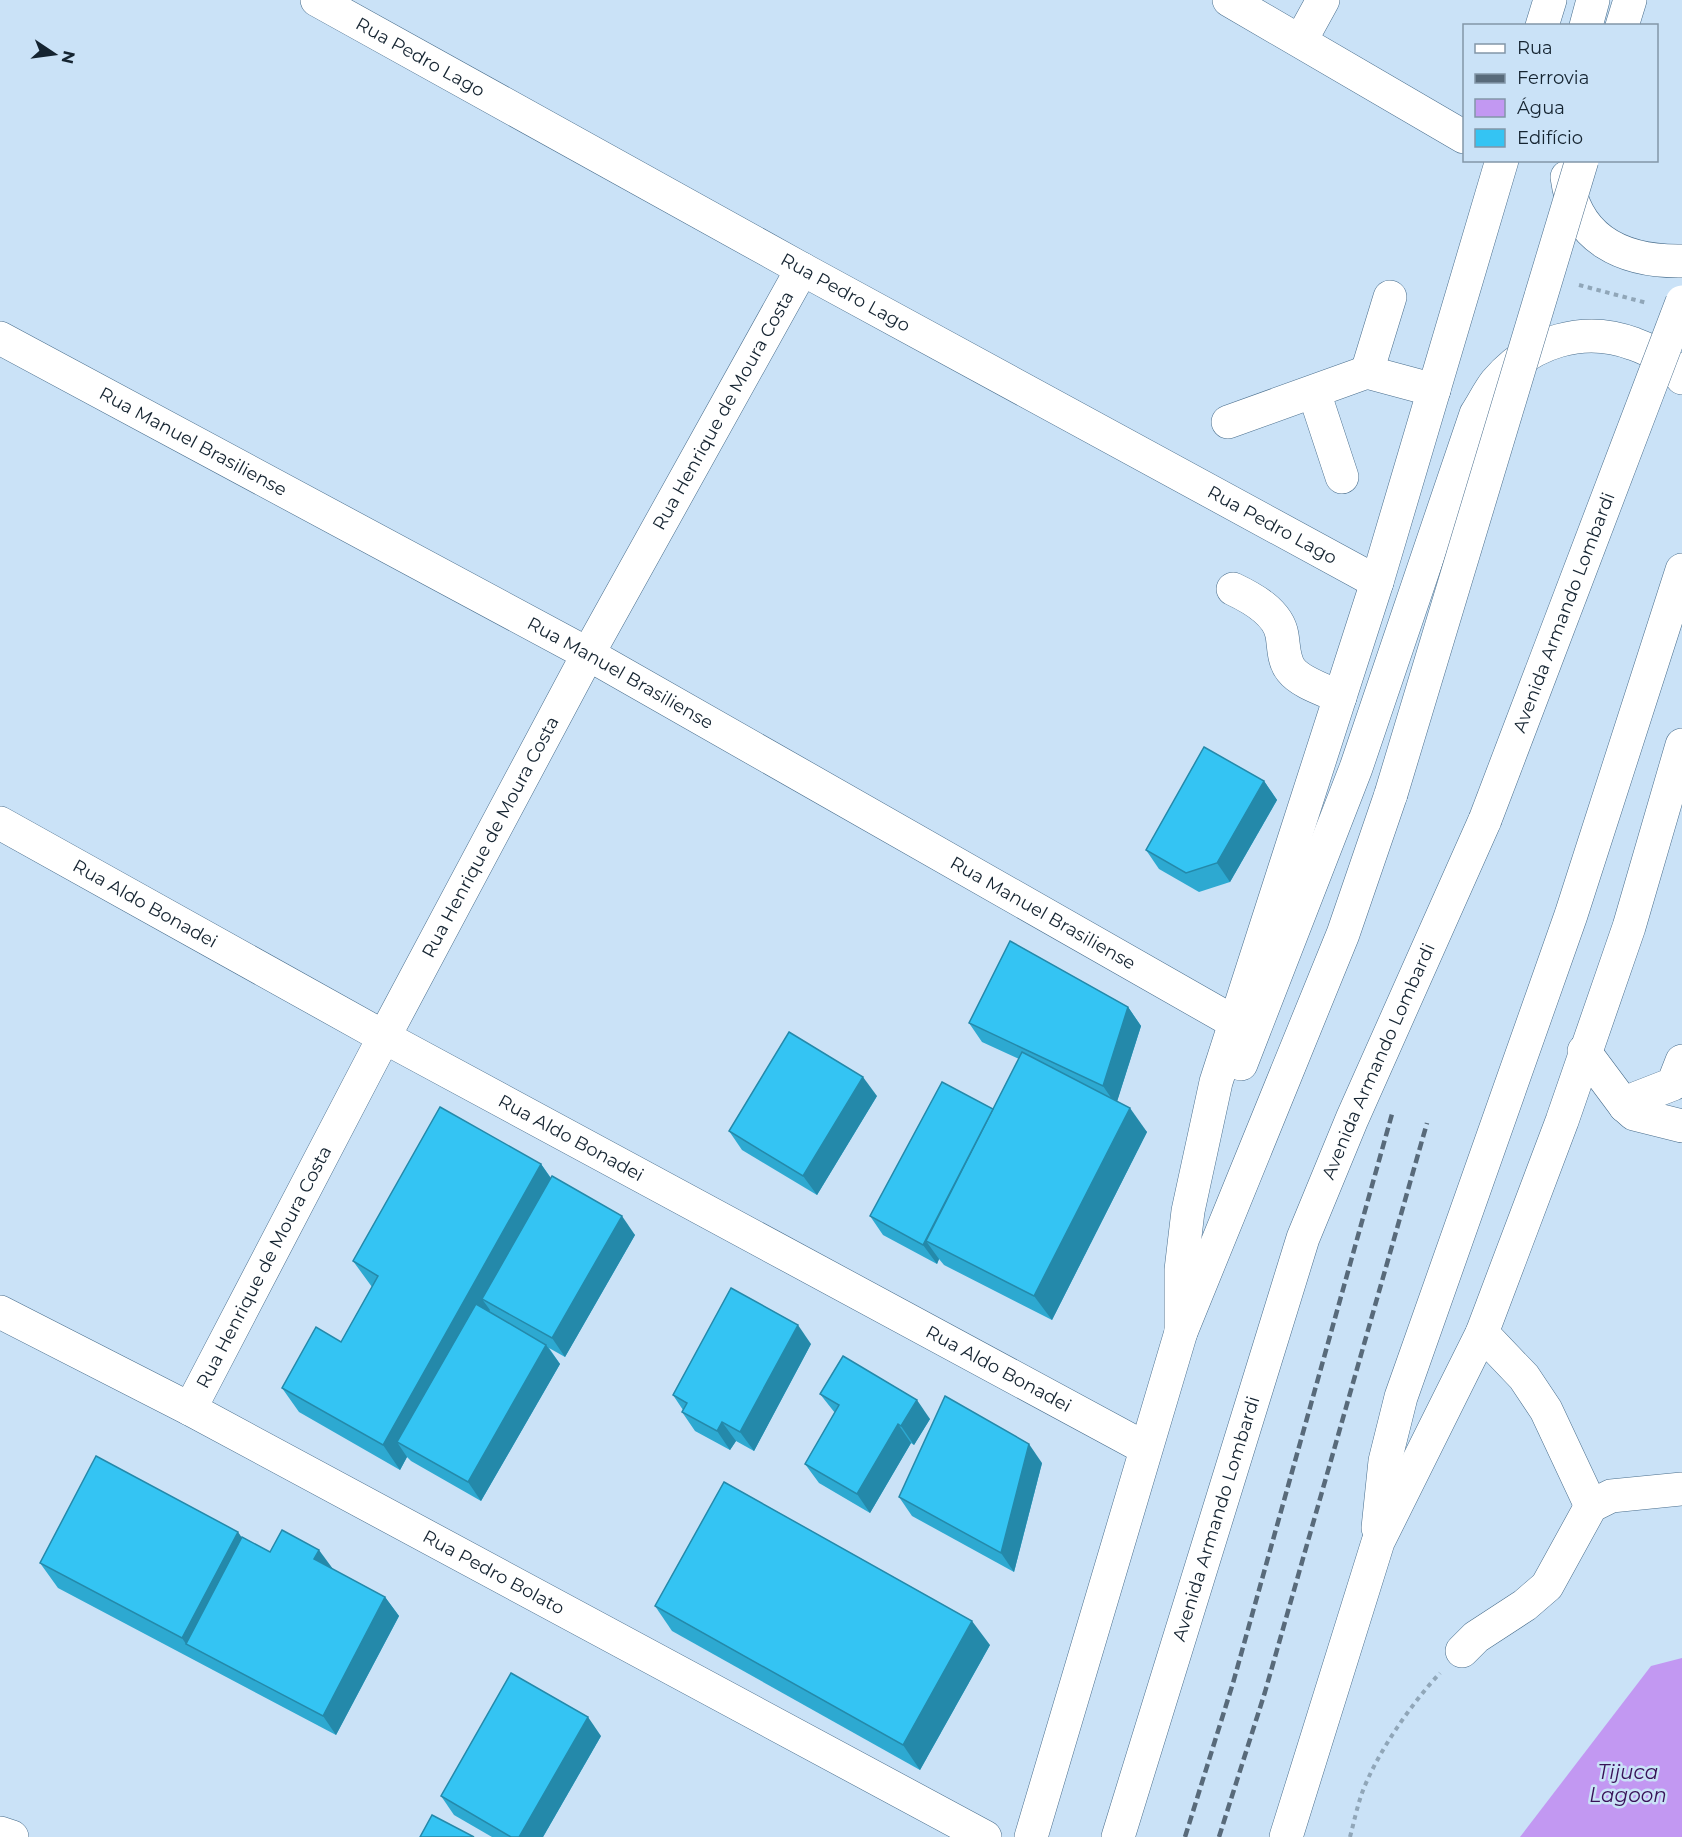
<svg xmlns="http://www.w3.org/2000/svg" width="1682" height="1837" font-family="Montserrat,sans-serif">
  <style>
    .water { fill: #c298f2 }
    .lines { fill: none; stroke-linecap: round; stroke-linejoin: round }
    .minor-casing { stroke: #486d8c; stroke-width: 34 }
    .major-casing { stroke: #486d8c; stroke-width: 34 }
    .highway-casing { stroke: #486d8c; stroke-width: 34 }
    .path { stroke: #90a6b8; stroke-width: 4; stroke-dasharray: 4.5 4.5; stroke-linecap: butt }
    .minor { stroke: #fff; stroke-width: 33 }
    .major { stroke: #fff; stroke-width: 33 }
    .highway { stroke: #fff; stroke-width: 33 }
    .rail { stroke: #586a7a; stroke-width: 4.5; stroke-dasharray: 9 4.5; stroke-linecap: butt }
    .highway-bridge-casing { stroke: #486d8c; stroke-width: 34; stroke-linecap: butt }
    .highway-bridge { stroke: #fff; stroke-width: 33 }
    .wall { fill: #2da9d1 }
    .shaded-wall { fill: #2489aa }
    .building { fill: #34c4f3; stroke: #2489aa; stroke-width: 1.5 }
    .labels { text-anchor: middle; stroke-width: 5; stroke-linejoin: round; paint-order: stroke }
    .street-label { font-size: 18px; fill: #152431; stroke: #cae2f7 }
    .water-label { font-size: 20px; font-style: italic; fill: #381257; stroke: #cae2f7 }
  </style>
  <rect width="100%" height="100%" fill="#cae2f7"/>
  <path class="water" d="M1682 1658V1837H1520L1651 1666Z"/>
  <g class="lines">
    <g class="minor-casing">
      <g id="minor">
        <path id="s1" d="M317 0 802 269 1377 582"/>
        <path d="M1229 0 1464 137"/>
        <path d="M1301 40 1323 0"/>
        <path id="s2" d="M0 338 588 654 1234 1022"/>
        <path d="M1367 372 1390 297"/>
        <path d="M1314 392 1342 477"/>
        <path d="M1228 422 1367 372 1434 390"/>
        <path d="M1233 589C1252 598 1278 612 1282 635 1284 646 1283 660 1291 670 1301 683 1325 690 1340 697"/>
        <path id="s3" d="M0 823 384 1037 1145 1448"/>
        <path d="M1584 1051 1625 1106 1634 1114 1682 1126"/>
        <path d="M1625 1106 1637 1098 1673 1084 1682 1061"/>
        <path id="s4" d="M0 1312 190 1409 985 1837"/>
        <path d="M1482 1333 1524 1377 1546 1410 1591 1506"/>
        <path id="s5" d="M190 1409 384 1037 588 654 802 269"/>
        <path d="M1462 1651 1476 1637 1525 1605 1547 1586 1591 1506 1611 1496 1682 1489"/>
        <path d="M0 1833 12 1837"/>
      </g>
    </g>
    <g class="major-casing">
      <g id="major">
        <path d="M1542 26 1550 0"/>
        <path d="M1586 26 1593 0"/>
        <path d="M1567 177C1575 240 1624 262 1682 261"/>
        <path d="M1241 1064 1356 768 1476 414C1483 403 1489 391 1496 382 1531 341 1584 325 1634 344 1654 351 1670 361 1682 378"/>
        <path d="M1181 1332V1270L1188 1211 1216 1082 1377 582 1502 160"/>
        <path d="M1378 1528 1385 1461 1401 1397 1571 915 1682 570"/>
        <path d="M1286 1837 1378 1542 1482 1333 1562 1121 1629 927 1682 745"/>
      </g>
    </g>
    <g class="highway-casing">
      <g id="highway">
        <path d="M1622 26 1630 0"/>
        <path d="M1031 1837 1181 1332 1343 934 1391 794"/>
        <path id="s6" d="M1118 1837 1303 1238 1352 1119 1485 820"/>
      </g>
    </g>
    <g class="path">
      <path d="M1579 285 1647 303"/>
      <path d="M1350 1837C1354 1822 1357 1807 1362 1793 1377 1753 1411 1704 1440 1673"/>
    </g>
    <use href="#minor" class="minor"/>
    <use href="#major" class="major"/>
    <use href="#highway" class="highway"/>
    <g class="rail">
      <path d="M1185 1837 1233 1683 1392 1114"/>
      <path d="M1219 1837 1265 1692 1427 1123"/>
    </g>
    <g class="highway-bridge-casing">
      <g id="highway-bridge">
        <path d="M1391 794 1582 160"/>
        <path id="s7" d="M1485 820 1682 302"/>
      </g>
    </g>
    <use href="#highway-bridge" class="highway-bridge"/>
  </g>
  <g class="wall">
    <path d="M1264 781 1277 800 1230 882 1199 892 1159 869 1146 850Z"/>
    <path d="M1128 1007 1141 1026 1117 1101 1147 1132 1052 1320 944 1265 939 1259 937 1264 883 1235 870 1216 993 1109 1019 1059 982 1042 969 1023Z"/>
    <path d="M877 1096 817 1195 742 1150 729 1131Z"/>
    <path d="M541 1164 551 1178 635 1235 565 1357 549 1348 560 1364 481 1501 411 1461 407 1457 400 1470 299 1412 282 1388 341 1342 372 1287 353 1261Z"/>
    <path d="M811 1344 754 1451 736 1441 730 1450 695 1431 682 1412 683 1410 673 1395Z"/>
    <path d="M820 1394 930 1419 914 1445 911 1443 870 1513 819 1483 805 1464 835 1413Z"/>
    <path d="M1042 1463 1014 1572 912 1516 899 1497Z"/>
    <path d="M242 1537 270 1552 332 1569 385 1597 399 1616 336 1735 58 1588 40 1563Z"/>
    <path d="M655 1606 990 1645 920 1770 672 1631Z"/>
    <path d="M601 1736 543 1837H492L454 1815 441 1796Z"/>
  </g>
  <g class="shaded-wall">
    <path d="M1264 781 1277 800 1230 882 1217 863Z"/>
    <path d="M1128 1007 1141 1026 1116 1105 1103 1086Z"/>
    <path d="M863 1077 877 1096 817 1195 803 1176Z"/>
    <path d="M1130 1108 1147 1132 1052 1320 1034 1296Z"/>
    <path d="M996 1111 926 1241 939 1259 937 1264 923 1245Z"/>
    <path d="M541 1164 558 1189 482 1299 490 1310 411 1450 397 1442 407 1457 400 1470 383 1445Z"/>
    <path d="M622 1216 635 1235 565 1357 552 1338Z"/>
    <path d="M798 1325 811 1344 754 1451 740 1432Z"/>
    <path d="M546 1345 560 1364 481 1501 468 1482Z"/>
    <path d="M917 1400 930 1419 914 1445 901 1426Z"/>
    <path d="M722 1422 736 1441 730 1450 717 1431Z"/>
    <path d="M898 1424 911 1443 870 1513 857 1494Z"/>
    <path d="M1029 1444 1042 1463 1014 1572 1001 1553Z"/>
    <path d="M238 1532 255 1556 186 1644 182 1638Z"/>
    <path d="M319 1550 333 1569 314 1559Z"/>
    <path d="M385 1597 399 1616 336 1735 323 1716Z"/>
    <path d="M972 1621 990 1645 920 1770 903 1745Z"/>
    <path d="M588 1717 601 1736 543 1837H519Z"/>
  </g>
  <g class="building">
    <path d="M1204 747 1264 781 1217 863 1186 873 1146 850Z"/>
    <path d="M1010 941 1128 1007 1103 1086 969 1023Z"/>
    <path d="M789 1032 863 1077 803 1176 729 1131Z"/>
    <path d="M1022 1052 1130 1108 1034 1296 926 1241Z"/>
    <path d="M942 1082 993 1109 923 1245 870 1216Z"/>
    <path d="M440 1107 541 1164 383 1445 282 1388 316 1327 341 1342 378 1276 353 1261Z"/>
    <path d="M552 1176 622 1216 552 1338 482 1299Z"/>
    <path d="M731 1288 798 1325 740 1432 722 1422 717 1431 682 1412 687 1403 673 1395Z"/>
    <path d="M476 1304 546 1345 468 1482 397 1442Z"/>
    <path d="M843 1356 917 1400 901 1426 898 1424 857 1494 805 1464 839 1405 820 1394Z"/>
    <path d="M945 1396 1029 1444 1001 1553 899 1497Z"/>
    <path d="M96 1456 238 1532 182 1638 40 1563Z"/>
    <path d="M724 1482 972 1621 903 1745 655 1606Z"/>
    <path d="M282 1530 319 1550 314 1559 385 1597 323 1716 186 1644 242 1537 270 1552Z"/>
    <path d="M511 1673 588 1717 519 1837H511L441 1796Z"/>
    <path d="M432 1815 474 1837H420Z"/>
  </g>
  <g class="labels">
    <g class="street-label">
      <text dy="6" stroke="none"><textPath href="#s1" startOffset="118">Rua Pedro Lago</textPath></text>
      <text dy="6" stroke="none"><textPath href="#s1" startOffset="604">Rua Pedro Lago</textPath></text>
      <text dy="6" stroke="none"><textPath href="#s5" startOffset="1132">Rua Henrique de Moura Costa</textPath></text>
      <text dy="6" stroke="none"><textPath href="#s2" startOffset="219">Rua Manuel Brasiliense</textPath></text>
      <text dy="6" stroke="none"><textPath href="#s1" startOffset="1090">Rua Pedro Lago</textPath></text>
      <text dy="6" stroke="none"><textPath href="#s7" startOffset="222">Avenida Armando Lombardi</textPath></text>
      <text dy="6" stroke="none"><textPath href="#s2" startOffset="705">Rua Manuel Brasiliense</textPath></text>
      <text dy="6" stroke="none"><textPath href="#s5" startOffset="646">Rua Henrique de Moura Costa</textPath></text>
      <text dy="6" stroke="none"><textPath href="#s3" startOffset="166">Rua Aldo Bonadei</textPath></text>
      <text dy="6" stroke="none"><textPath href="#s2" startOffset="1191">Rua Manuel Brasiliense</textPath></text>
      <text dy="6" stroke="none"><textPath href="#s6" startOffset="819">Avenida Armando Lombardi</textPath></text>
      <text dy="6" stroke="none"><textPath href="#s3" startOffset="652">Rua Aldo Bonadei</textPath></text>
      <text dy="6" stroke="none"><textPath href="#s5" startOffset="160">Rua Henrique de Moura Costa</textPath></text>
      <text dy="6" stroke="none"><textPath href="#s3" startOffset="1138">Rua Aldo Bonadei</textPath></text>
      <text dy="6" stroke="none"><textPath href="#s6" startOffset="333">Avenida Armando Lombardi</textPath></text>
      <text dy="6" stroke="none"><textPath href="#s4" startOffset="558">Rua Pedro Bolato</textPath></text>
    </g>
    <g class="water-label">
      <text x="1628" y="1779">Tijuca<tspan x="1628" dy="23">Lagoon</tspan></text>
    </g>
  </g>
  <rect x="1463" y="24" width="195" height="138" fill="#cae2f7" stroke="#8296a8" stroke-width="1.5"/>
  <rect x="1475" y="44" width="30" height="9" fill="#ffffff" stroke="#8296a8" stroke-width="1.5"/>
  <text x="1517" y="54" font-size="18" fill="#152431">Rua</text>
  <rect x="1475" y="74" width="30" height="9" fill="#586a7a" stroke="#8296a8" stroke-width="1.5"/>
  <text x="1517" y="84" font-size="18" fill="#152431">Ferrovia</text>
  <rect x="1475" y="99" width="30" height="18" fill="#c298f2" stroke="#8296a8" stroke-width="1.5"/>
  <text x="1517" y="114" font-size="18" fill="#152431">Água</text>
  <rect x="1475" y="129" width="30" height="18" fill="#34c4f3" stroke="#8296a8" stroke-width="1.5"/>
  <text x="1517" y="144" font-size="18" fill="#152431">Edifício</text>
  <g transform="translate(54 54) rotate(103)" stroke="#cae2f7" stroke-width="4.5" paint-order="stroke">
  <path d="M0-4.5L10 22L0 15L-10 22Z" fill="#152431"/>
  <text y="-9" font-size="16" font-weight="bold" text-anchor="middle" fill="#152431">N</text>
  </g>
</svg>
